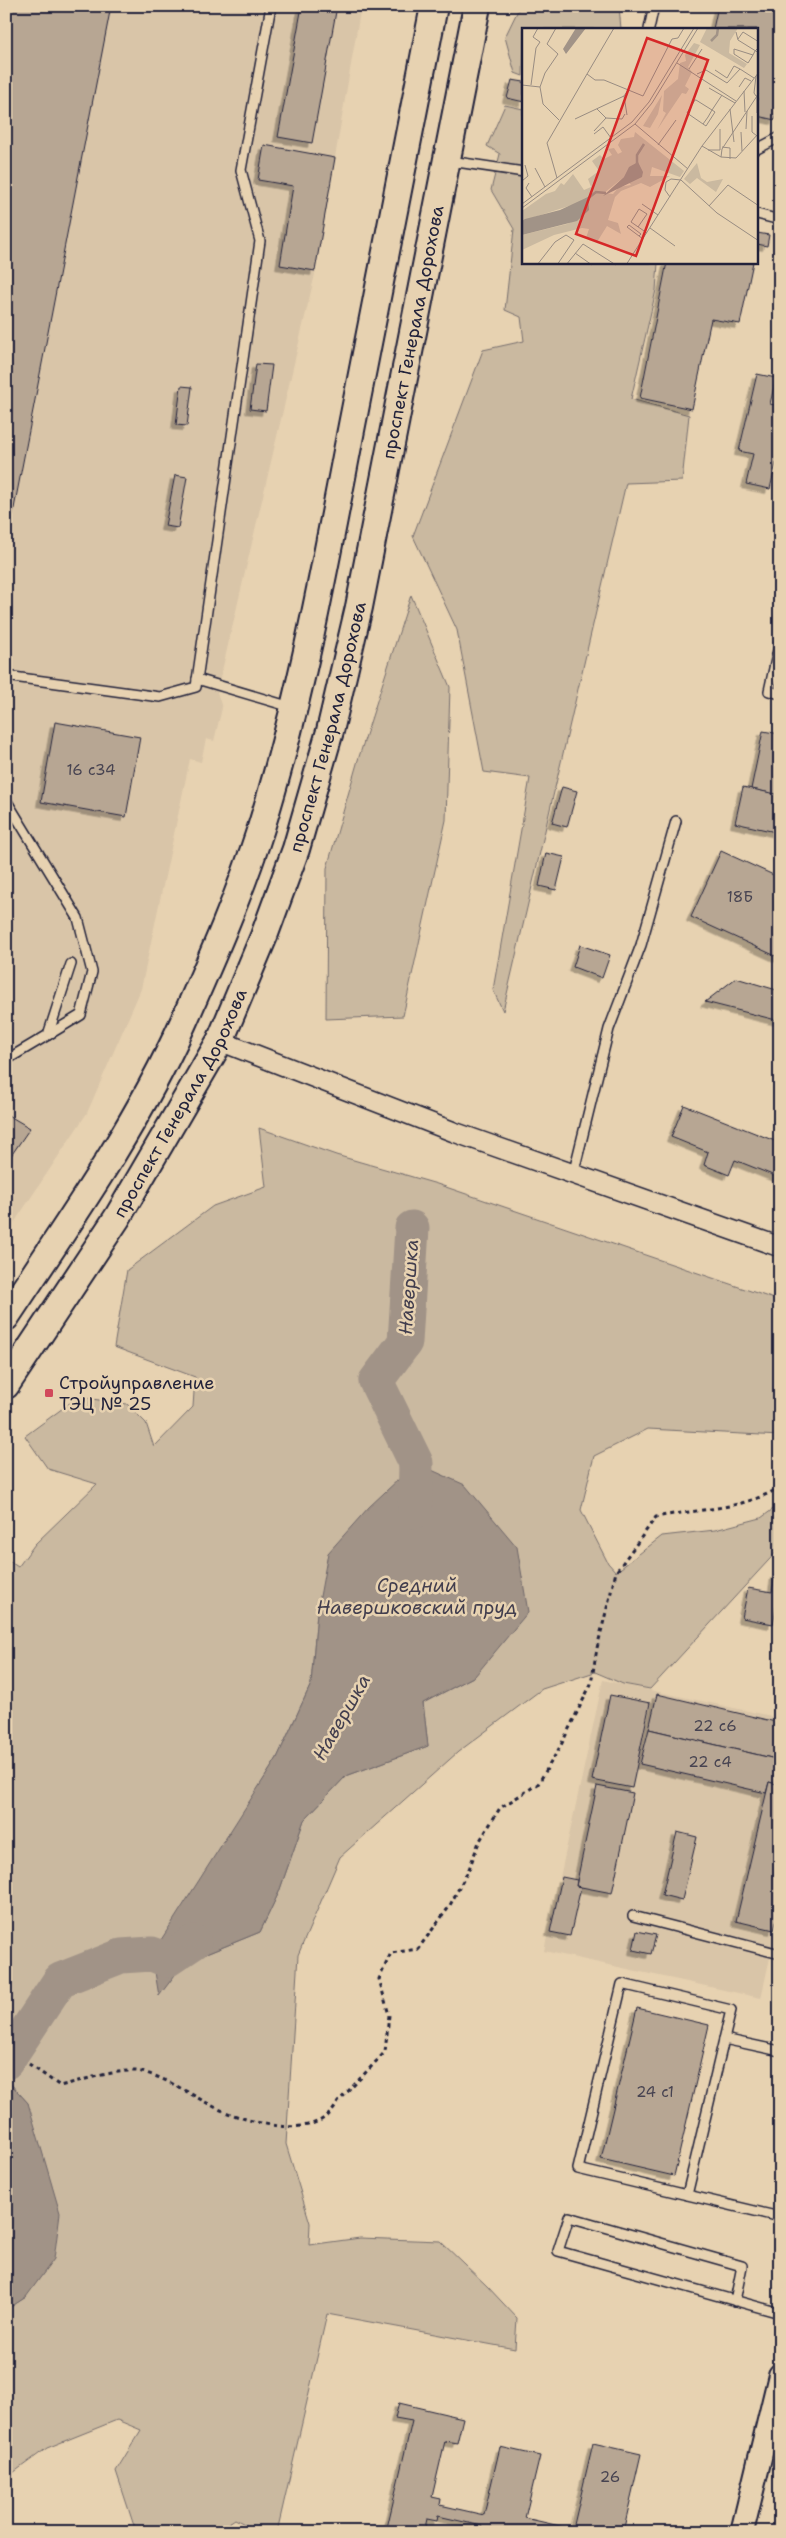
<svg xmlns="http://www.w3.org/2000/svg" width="786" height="2538" font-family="'Shantell Sans',sans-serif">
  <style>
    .built { fill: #d9c5a8 }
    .green { fill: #cab9a0; stroke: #766e6e; fill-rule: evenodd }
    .water { fill: #a19387; stroke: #6e6669 }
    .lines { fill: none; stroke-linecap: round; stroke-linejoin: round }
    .river { stroke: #a19387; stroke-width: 35 }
    .building { fill: #b7a693; stroke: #22223b; filter: url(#shadow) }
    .service-casing { stroke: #22223b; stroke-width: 12 }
    .minor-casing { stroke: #22223b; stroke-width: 22 }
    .tertiary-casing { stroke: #22223b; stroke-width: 26 }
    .secondary-casing { stroke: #22223b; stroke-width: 30 }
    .path { stroke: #22223b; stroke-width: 3; stroke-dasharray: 4 4; stroke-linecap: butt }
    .service { stroke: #e7d2b1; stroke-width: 9 }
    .minor { stroke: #e7d2b1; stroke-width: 19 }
    .tertiary { stroke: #e7d2b1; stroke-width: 22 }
    .secondary { stroke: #e7d2b1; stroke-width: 26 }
    .poi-dot { fill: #d1495b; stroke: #e7d2b1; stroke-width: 2 }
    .labels { text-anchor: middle; stroke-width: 5; stroke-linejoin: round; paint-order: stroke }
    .number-label { font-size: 15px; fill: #474351 }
    .street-label { font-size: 18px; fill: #22223b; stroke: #e7d2b1 }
    .poi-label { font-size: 18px; fill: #22223b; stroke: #e7d2b1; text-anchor: start }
    .water-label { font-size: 19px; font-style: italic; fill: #423e4e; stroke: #e7d2b1 }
    .inset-river { fill: none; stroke: #a19387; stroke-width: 2.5 }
    .inset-road { fill: none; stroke: #988c82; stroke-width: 1 }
    .view { fill: #d62828; fill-opacity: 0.15; stroke: #d62828; stroke-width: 2.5 }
    .inset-edge { fill: none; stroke: #22223b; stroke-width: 2.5 }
  </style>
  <defs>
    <filter id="shadow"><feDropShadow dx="-4.5" dy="4.5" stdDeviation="0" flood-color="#0004"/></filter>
  </defs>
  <rect width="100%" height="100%" fill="#e7d2b1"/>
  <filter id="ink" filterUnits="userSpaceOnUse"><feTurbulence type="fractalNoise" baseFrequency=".02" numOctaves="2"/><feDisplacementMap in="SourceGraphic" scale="10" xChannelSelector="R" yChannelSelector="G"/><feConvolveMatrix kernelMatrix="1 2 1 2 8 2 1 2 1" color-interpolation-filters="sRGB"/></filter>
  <g filter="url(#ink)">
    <g class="built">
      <path d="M6 6H361L315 274 217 692 222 708 214 741 206 739 201 762 190 759 141 989 87 1113 6 1235Z"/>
      <path d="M603 1680 780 1718V1913L761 1998 544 1951Z"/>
    </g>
    <g class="green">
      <path d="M520 6H619L621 29H524L523 76 515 73 505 37Z"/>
      <path d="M505 105 523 109 524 262 658 263 656 290 631 399 689 415 682 481 626 483 503 1011 493 990 530 778 484 772 457 630 413 536 483 350 524 341 521 317 505 310 514 229 491 190 500 154 487 146Z"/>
      <path d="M411 595 450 687 446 820 403 1016 326 1019 327 868 358 760Z"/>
      <path d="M259 1128 336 1155 437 1184 780 1301V1436L648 1429 594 1456 581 1510 608 1563 616 1572 662 1536 715 1530 761 1518 780 1504V1548L650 1689 623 1684 595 1672 542 1689 458 1752 340 1857 298 1955 286 2144 310 2223 309 2245 360 2238 440 2241 487 2286 517 2318 515 2349 327 2314 277 2532H260L235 2519 215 2532H136L116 2471 141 2430 117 2420 47 2448 6 2478V2310L26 2297 28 2103 6 2079V1736L12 1728 6 1723V1559L18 1567 35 1544 97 1484 48 1469 25 1436 78 1397 127 1404 146 1423 154 1447 193 1407 195 1377 114 1347 127 1270 213 1206 266 1187ZM317 1613 475 1676 423 1703 428 1746 346 1776 304 1820 279 1892 260 1932 184 1963 222 1847 277 1758 311 1684Z"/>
    </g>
    <g class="water">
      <path d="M416 1463 465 1485 517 1547 528 1612 475 1676 423 1703 428 1746 346 1776 304 1820 279 1892 260 1932 184 1963 159 1996 152 1954 277 1758 311 1684 317 1613 328 1553 369 1507Z"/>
      <path d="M6 2079 28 2103 60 2213 54 2259 26 2297 6 2310Z"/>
    </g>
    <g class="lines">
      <g class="river">
        <path d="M412 1228 405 1342 376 1381 416 1463 415 1511"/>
        <path d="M6 2062 60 1980 121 1956 152 1954 167 1960 194 1942"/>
      </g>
    </g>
    <g class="building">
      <path d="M6 6H111L6 550Z"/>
      <path d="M302 6H337L312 143 278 137Z"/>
      <path d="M718 6H780V96L775 120 757 116V29H713Z"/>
      <path d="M512 80 524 82V102L507 98Z"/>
      <path d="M264 145 335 158 315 271 280 265 293 186 258 180Z"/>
      <path d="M757 233 769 235 767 246 757 244Z"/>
      <path d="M667 262H753L740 324 711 319 692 409 640 398Z"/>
      <path d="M256 364 272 365 266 411 250 409Z"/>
      <path d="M757 374 776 378 770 404 780 406V463H776L770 489 746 484 753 454 739 451Z"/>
      <path d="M181 386 192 387 187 426 176 425Z"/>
      <path d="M175 475 187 477 178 528 165 526Z"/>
      <path d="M55 722 140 737 126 817 41 802Z"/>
      <path d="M763 731 780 734V795L751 789Z"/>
      <path d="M562 787 577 791 567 827 552 823Z"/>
      <path d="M743 787 780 795V833L735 823Z"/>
      <path d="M721 851 780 878V958L691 917Z"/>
      <path d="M546 853 564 857 556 890 539 886Z"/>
      <path d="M580 945 610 955 602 978 573 967Z"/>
      <path d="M736 978 780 991V1021L705 1002Z"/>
      <path d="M684 1105 780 1143V1178L735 1160 729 1175 704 1165 708 1152 671 1137Z"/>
      <path d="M6 1114 30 1128 6 1163Z"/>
      <path d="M775 1574 780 1575V1603H777L773 1624 742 1618 748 1588 772 1592Z"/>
      <path d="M657 1694 780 1723V1760L649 1729Z"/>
      <path d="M610 1695 650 1703 632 1788 592 1780Z"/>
      <path d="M649 1729 780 1760V1785L769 1782 766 1793 640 1764Z"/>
      <path d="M769 1782 780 1785V1914H778L774 1930 736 1921Z"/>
      <path d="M597 1786 633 1793 612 1893 576 1886Z"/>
      <path d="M677 1832 697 1837 682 1900 662 1895Z"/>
      <path d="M562 1877 577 1880 576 1886 581 1887 570 1936 550 1932Z"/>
      <path d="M637 1931 656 1935 651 1954 633 1950Z"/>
      <path d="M637 2008 709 2025 674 2176 601 2159Z"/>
      <path d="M399 2403 463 2418 457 2443 445 2441 432 2497 441 2499 440 2505 484 2515 500 2447 540 2456 525 2518 573 2529 593 2443 641 2454 623 2532H480L482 2526 438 2516 437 2521 427 2519 424 2532H386L412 2421 395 2418Z"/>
    </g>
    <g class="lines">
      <g class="service-casing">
        <g id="service">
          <path d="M649 29 654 6"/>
          <path d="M757 149 780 137"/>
          <path d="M450 161 524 172"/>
          <path d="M757 214 780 220"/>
          <path d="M780 641 769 691 780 694"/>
          <path d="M6 676 160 697 196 687 260 241 241 170 271 6"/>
          <path d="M197 679 291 707"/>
          <path d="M6 800 78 918 92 972 81 1015 48 1035"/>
          <path d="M6 1060 48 1035 71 964"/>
          <path d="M573 1175 609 1029 641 945 676 821"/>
          <path d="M633 1916 780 1954"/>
          <path d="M724 2039 780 2051"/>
          <path d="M687 2195 731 2010 622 1984 578 2169 780 2217"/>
          <path d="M735 2301 742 2266 569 2217 558 2251 780 2313"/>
        </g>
      </g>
      <g class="minor-casing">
        <path id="minor" d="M220 1041 454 1132 780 1247"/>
      </g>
      <g class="tertiary-casing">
        <path id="tertiary" d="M742 2532 780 2375"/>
      </g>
      <g class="secondary-casing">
        <g id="secondary">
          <path d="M6 1317C69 1222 136 1127 183 1023 211 960 240 894 261 828 302 696 326 560 352 425 379 286 407 146 434 6"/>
          <path id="s1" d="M6 1385 117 1218 220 1041 264 936 296 849 330 731 359 607 477 6"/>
        </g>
      </g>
      <path class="path" d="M29 2064 60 2086C80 2081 122 2067 142 2072 174 2080 198 2101 228 2113 260 2125 319 2141 338 2102L385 2052 389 2015 379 1979 391 1953 418 1949 449 1907 469 1869 479 1842 500 1808 538 1784 560 1747 591 1684 597 1648 616 1572 656 1517C696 1509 744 1510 780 1487"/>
      <use href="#service" class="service"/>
      <use href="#minor" class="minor"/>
      <use href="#tertiary" class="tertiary"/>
      <use href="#secondary" class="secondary"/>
    </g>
  </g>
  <rect class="poi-dot" x="44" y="1388" width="10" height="10" rx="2.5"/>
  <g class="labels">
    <g class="number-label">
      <text x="91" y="775">16 с34</text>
      <text x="740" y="902">18Б</text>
      <text x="715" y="1731">22 с6</text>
      <text x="710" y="1767">22 с4</text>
      <text x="655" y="2097">24 с1</text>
      <text x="610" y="2482">26</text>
    </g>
    <g class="street-label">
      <text dy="6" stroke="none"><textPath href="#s1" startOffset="1142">проспект Генерала Дорохова</textPath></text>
      <text dy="6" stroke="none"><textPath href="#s1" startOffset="738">проспект Генерала Дорохова</textPath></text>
      <text dy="6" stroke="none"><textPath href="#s1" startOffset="332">проспект Генерала Дорохова</textPath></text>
    </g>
    <g class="poi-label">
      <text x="59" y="1389">Стройуправление<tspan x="59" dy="21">ТЭЦ № 25</tspan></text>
    </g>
    <g class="water-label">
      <text transform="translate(408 1287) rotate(-86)" y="7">Навершка</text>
      <text x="417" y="1592">Средний<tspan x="417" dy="22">Навершковский пруд</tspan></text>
      <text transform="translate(341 1717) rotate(-60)" y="7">Навершка</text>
    </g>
  </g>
  <g transform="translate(522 28)">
    <rect width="236" height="236" fill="#e7d2b1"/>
    <path d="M185 0H216L208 13 207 25 225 36 222 40 178 14ZM172 15 178 17 166 39 170 44 163 58 167 61 164 66 160 65 135 102 144 85 141 83 142 63 156 51 158 35 164 33 163 27ZM140 67 136 86 128 100 121 98ZM113 104 162 143 158 149 130 139 128 148H148L128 159 119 155 99 163 93 169 86 192 96 195 99 206 85 198 75 214 64 210 67 201 60 200 32 207 0 222V207L45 196 62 188 50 177 0 193V183L24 166 33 163 39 155 42 157 51 146 62 162 69 159 66 151 77 143 70 133 78 127 82 131 90 127 86 121 92 120 96 126 100 124 96 117 99 111 112 109ZM102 149 109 157 97 159 91 166 82 165ZM175 135 179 150 185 154 201 151 194 164 175 150 168 156 162 151Z" fill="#cab9a0" fill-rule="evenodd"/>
    <path d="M54 0H64L44 26 41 21ZM116 134 121 144 120 149 81 168 102 149 107 139ZM66 169 67 182 55 193 0 207V193L3 191 38 182Z" fill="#a19387"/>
    <path class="inset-river" d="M189 13 195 7 196 0M115 137V127L122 116M64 172 74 164 84 165"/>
    <path class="inset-road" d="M92 0 65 46 73 52H82L121 68 150 11 156 10 162 0M214 4 216 12 237 25M216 11 221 4 237 14M231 27 212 21V26L226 35 231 27 233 23 237 19M155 35 214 73M167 41 180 21M193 42 205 50 212 38 218 41M175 46 184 42 205 55 218 41 232 50M234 48 232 65 234 68M0 57 18 59 21 76 37 92M9 57 14 20 18 14 11 9 16 0M18 59 23 45 36 26 25 16 34 0M217 59 223 50 229 53M187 60 213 75M222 63 223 84M102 68 105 87M75 81 84 90 100 91 103 86M208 81 212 114M235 85V67M230 88V104L235 108M53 91 102 68 106 62M113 96 166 141M181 96 184 98 193 84 190 82 174 72H173L165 85 181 96 186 89 190 82 200 67M224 101 225 83M72 103 84 90M219 104 220 123M72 106 81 99 89 110M136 117 154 92M180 118 199 129 214 130 237 105M200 119 208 120V131M186 122H198V101M199 129 200 121 237 65M13 140 23 159M35 150 25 115 65 46M159 152 195 185 237 213M0 153 6 148 3 137M7 155 4 160 10 169M148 169 143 162 144 154 149 151 159 152M0 176 110 94 127 74 172 0M120 176 136 187M187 178 206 157 237 178M0 180 113 96 130 75 176 0M116 199 125 186 117 181 109 194 125 205M128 200 153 218M117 208 119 206 107 197 105 199 121 211M53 225 70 237M15 237 33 214 44 207 52 212 35 237M44 237 61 216 94 237M104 237 180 118 237 44"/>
    <path class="view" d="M125 10 186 32 114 228 54 206Z"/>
    <rect width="236" height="236" class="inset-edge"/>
  </g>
  <rect width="786" height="2538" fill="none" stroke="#e7d2b1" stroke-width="25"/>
  <rect x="12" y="12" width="761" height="2513" fill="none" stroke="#22223b" stroke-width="2" filter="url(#ink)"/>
</svg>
